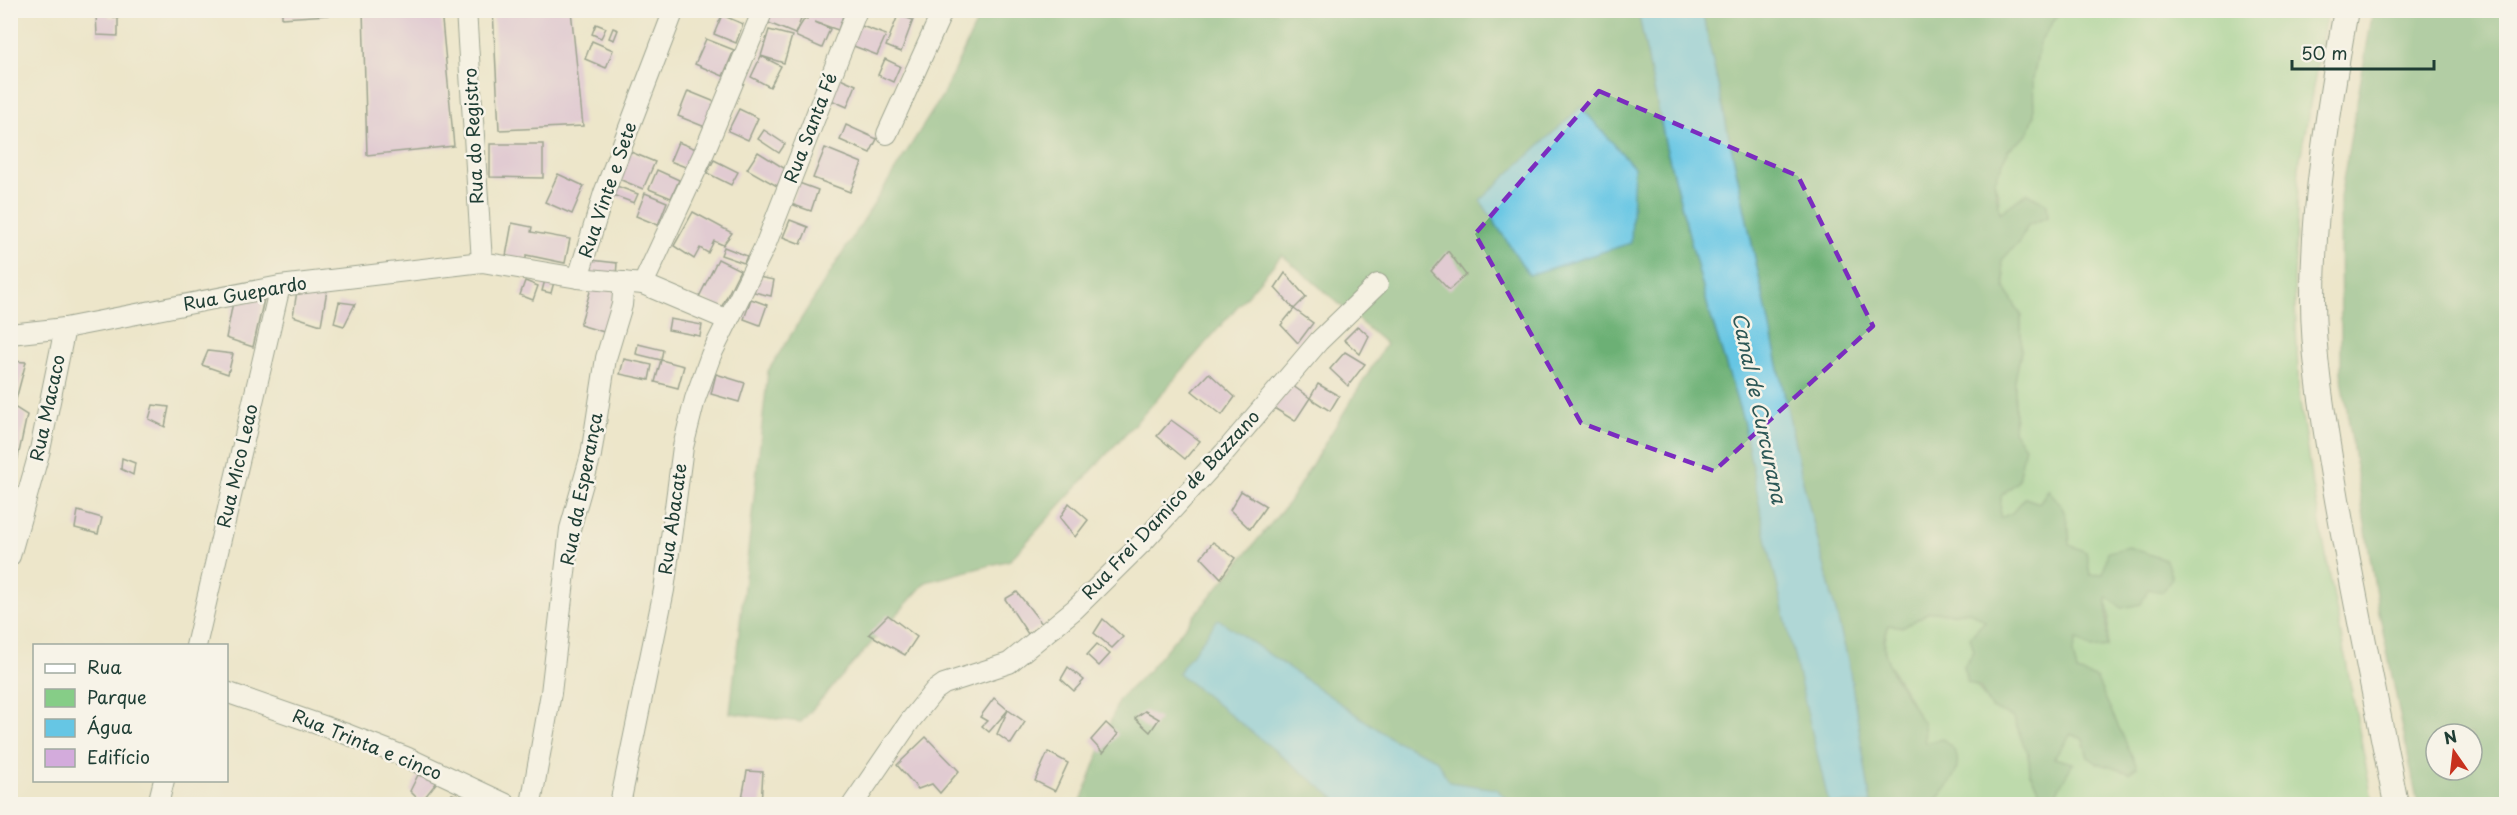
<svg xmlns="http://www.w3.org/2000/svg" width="2517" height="815" font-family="'Playpen Sans',sans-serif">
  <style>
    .green { fill: #86cd87; stroke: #52855e; stroke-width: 1.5 }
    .forest { fill: #6cb074; stroke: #467654; stroke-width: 1.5; fill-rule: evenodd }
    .water { fill: #66c6e4; stroke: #42828c; stroke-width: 1.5 }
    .building { fill: #d3abdc }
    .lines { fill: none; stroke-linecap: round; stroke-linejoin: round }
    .minor-casing { stroke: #3e564a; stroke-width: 22 }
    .major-casing { stroke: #3e564a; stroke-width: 26 }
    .minor { stroke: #fff; stroke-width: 20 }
    .major { stroke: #fff; stroke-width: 24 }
    .marked { fill: none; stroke: #7b2cbf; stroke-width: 4.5; stroke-dasharray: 12 8; stroke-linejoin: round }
    .labels { text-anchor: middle; stroke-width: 5; stroke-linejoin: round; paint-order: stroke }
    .street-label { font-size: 18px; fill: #1f3d34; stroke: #f7f3e8 }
    .water-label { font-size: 20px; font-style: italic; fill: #2d5857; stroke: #f7f3e8 }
  </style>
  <rect width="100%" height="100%" fill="#f7f3e8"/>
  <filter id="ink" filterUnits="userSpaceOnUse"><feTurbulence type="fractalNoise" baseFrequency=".0167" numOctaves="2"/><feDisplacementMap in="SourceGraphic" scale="12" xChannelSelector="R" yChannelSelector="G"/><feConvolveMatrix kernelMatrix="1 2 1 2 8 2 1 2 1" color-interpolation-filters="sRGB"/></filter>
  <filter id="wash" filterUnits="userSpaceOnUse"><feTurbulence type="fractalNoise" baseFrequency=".008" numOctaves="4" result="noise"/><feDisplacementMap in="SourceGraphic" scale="24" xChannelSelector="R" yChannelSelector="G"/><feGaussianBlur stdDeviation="1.35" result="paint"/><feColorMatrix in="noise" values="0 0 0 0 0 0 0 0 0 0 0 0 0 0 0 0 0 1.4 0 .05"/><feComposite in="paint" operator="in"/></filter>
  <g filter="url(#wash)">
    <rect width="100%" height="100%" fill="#ede6ca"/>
    <path class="green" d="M2060 11H2327L2299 165 2294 279 2299 396 2311 476 2373 804H1932L1947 788C1939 773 1930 758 1924 742 1920 730 1918 717 1913 706 1899 675 1875 662 1889 625L1904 627 1929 612 1954 613 1969 611 1986 621 1974 651 1964 666 1991 708 2014 718 2023 743 2029 754 2030 774 2073 764 2054 758 2071 734 2083 739 2088 757 2137 767 2096 678 2077 672 2073 654 2077 639 2107 647 2109 616 2103 574 2090 575 2086 552 2070 546 2069 529 2049 490 2039 503 2025 498 2012 514 1999 519 2001 496 2018 481 2013 431 2015 415V380L2021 351V315L2005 288 2002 259 2019 242 2028 225 2047 217 2000 213 1998 193 1994 183 2008 150 2028 134 2034 116 2033 79 2040 42Z"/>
    <g class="forest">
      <path d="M982 11H1638L1666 147 1709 311 1743 420 1829 804H1080L1119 699 1148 671 1289 502 1386 344 1282 255 1159 397 1010 560 926 582 801 722 730 713 768 371 942 96Z"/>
      <path d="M1702 11H2060L2040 42 2033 79 2034 116 2028 134 2008 150 1994 183 2000 213 2027 193 2047 204 2048 217 2028 225 2019 242 2002 260 2005 288 2021 315V351L2015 380V415L2013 431 2025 446 2018 481 2001 496 2000 518 2012 513 2025 498 2039 503 2048 490C2067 508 2068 520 2070 545L2086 552 2090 575 2103 574 2108 552 2129 547 2166 560 2172 578 2163 592 2148 589 2141 604 2122 608 2107 597V647L2092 649 2077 639 2073 653 2077 672 2096 678 2137 767 2129 773 2097 763 2088 757 2083 739 2071 734 2054 758 2073 763 2056 794 2040 792 2030 774 2029 754 2023 743 2014 718 1991 708 1980 687 1967 682 1964 666 1974 651 1970 637 1985 621 1969 611 1954 613 1929 612 1904 627 1889 625 1884 639V650L1892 673 1924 724 1925 743 1943 739C1947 743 1954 748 1956 754 1963 772 1943 792 1932 804H1871L1848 660 1804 486Z"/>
      <path d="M2373 11H2506V804H2418L2378 607 2341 372 2340 197ZM2436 734H2472V770H2436Z"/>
    </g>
    <g class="water">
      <path d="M1638 11H1702L1804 486 1848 660 1871 804H1829L1765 533 1743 420 1709 311 1666 147Z"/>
      <path d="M1581 107 1634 167 1631 243 1529 275 1480 200Z"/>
      <path d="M1218 619 1392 739 1436 759 1449 782 1496 789 1513 804H1342L1178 673Z"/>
    </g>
    <g id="blocks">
      <g class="building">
        <path d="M106 10H109V17H118V36L97 35 96 14Z"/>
        <path d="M282 10H328V15L282 18Z"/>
        <path d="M363 10H441L454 146 367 155Z"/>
        <path d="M493 10H571L583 126 499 130Z"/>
        <path d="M768 10H801L804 12 795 34 764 21Z"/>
        <path d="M810 10H845L838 30 815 22 830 29 822 48 797 37 795 34 805 18 807 19Z"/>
        <path d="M722 15 743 24 736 43 714 34Z"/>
        <path d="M898 15 913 20 901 52 886 46Z"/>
        <path d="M596 24 606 28 601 38 592 34Z"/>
        <path d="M859 25 886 35 877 55 851 45Z"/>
        <path d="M613 28 618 30 614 40 609 38Z"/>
        <path d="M769 30 792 36 784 63 761 56 781 66 770 87 751 77 761 56Z"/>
        <path d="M706 39 734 50 723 76 695 64Z"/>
        <path d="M592 41 613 50 606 68 585 59Z"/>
        <path d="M885 59 900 66 893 82 878 75Z"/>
        <path d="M838 77 856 85 847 107 829 99Z"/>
        <path d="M688 91 715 102 705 127 678 116Z"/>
        <path d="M739 109 758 118 748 140 728 131Z"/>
        <path d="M846 125 877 139 870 153 840 140Z"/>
        <path d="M764 130 785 144 779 153 758 139Z"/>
        <path d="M678 142 696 149 688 168 670 161Z"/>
        <path d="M490 144H543V178L490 177Z"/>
        <path d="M825 148 862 163 850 192 813 178Z"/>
        <path d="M626 150 655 162 643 189 614 177Z"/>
        <path d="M758 152 787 170 777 186 747 169Z"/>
        <path d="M714 160 738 172 731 185 707 173Z"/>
        <path d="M657 170 679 180 671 198 649 189Z"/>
        <path d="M558 174 584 186 572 214 545 202Z"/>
        <path d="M799 183 818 190 811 211 791 204Z"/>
        <path d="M614 185 638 194 634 203 610 194Z"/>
        <path d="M645 193 667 202 658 225 636 216Z"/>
        <path d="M693 212 732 233 723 245 714 241 708 253 700 248 694 259 674 246Z"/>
        <path d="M790 220 808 227 801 244 783 237Z"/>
        <path d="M512 223 532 227 531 232 570 239 565 263 526 255V260L506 256Z"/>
        <path d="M724 247 747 256 744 263 721 255Z"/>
        <path d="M1448 251 1466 275 1449 290 1431 271Z"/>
        <path d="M718 259 740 270 721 308 699 297Z"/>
        <path d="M591 260 617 263 616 277 589 275Z"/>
        <path d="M1285 273 1306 297 1294 309 1275 288Z"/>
        <path d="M758 277 774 280 771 296 754 292Z"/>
        <path d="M545 280 554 282 551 293 542 291Z"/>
        <path d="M525 281 538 286 533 300 520 295Z"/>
        <path d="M592 285 616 292 604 332 580 325Z"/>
        <path d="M327 290 321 325 293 316 297 291Z"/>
        <path d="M264 299 253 347 226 338 233 302Z"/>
        <path d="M751 299 767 305 760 325 744 319Z"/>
        <path d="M339 302 355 304 344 326 334 323Z"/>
        <path d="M1294 309 1313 323 1298 343 1281 325Z"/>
        <path d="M670 319 702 325 700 336 668 330Z"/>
        <path d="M1358 326 1369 336 1360 354 1344 340Z"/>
        <path d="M638 344 663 350 661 360 636 354Z"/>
        <path d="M208 351 233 354 228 374 202 365Z"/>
        <path d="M1345 352 1365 364 1348 386 1330 369Z"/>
        <path d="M624 359 652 365 649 380 620 374Z"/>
        <path d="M661 360 684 366 678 388 655 382Z"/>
        <path d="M10 361 26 362 14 407 27 415 17 462 10 461Z"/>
        <path d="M1209 373 1235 397 1222 415 1192 391Z"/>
        <path d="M716 374 745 383 739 402 711 394Z"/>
        <path d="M1318 384 1339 396 1330 411 1310 398 1295 421 1274 408 1293 386 1310 398Z"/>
        <path d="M153 405 169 407 165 427 149 419Z"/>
        <path d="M1171 420 1200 441 1185 459 1157 436Z"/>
        <path d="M122 458 135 463 133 475 121 469Z"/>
        <path d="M1241 491 1266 506 1250 529 1230 510Z"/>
        <path d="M1069 503 1088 520 1075 537 1060 518Z"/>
        <path d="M78 511 102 518 98 534 75 528Z"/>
        <path d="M1213 542 1235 558 1221 578 1201 557Z"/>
        <path d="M1017 592 1043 625 1028 634 1005 599Z"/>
        <path d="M888 615 917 637 905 655 869 634Z"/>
        <path d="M1103 619 1123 637 1112 648 1094 633Z"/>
        <path d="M1097 644 1110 654 1099 666 1087 655Z"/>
        <path d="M1068 667 1084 680 1074 691 1061 679Z"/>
        <path d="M994 698 1008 710 989 732 982 726 987 721 980 717Z"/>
        <path d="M1008 710 1025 722 1011 744 997 734Z"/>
        <path d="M1145 711 1159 719 1150 732 1135 718Z"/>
        <path d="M1106 723 1118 734 1103 753 1091 740Z"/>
        <path d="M926 737 959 771 940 793 932 784 918 789 897 765Z"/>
        <path d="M1048 752 1068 763 1055 791 1035 781Z"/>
        <path d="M747 771 763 772 761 804H741Z"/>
        <path d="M418 775 437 782 421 802 410 791Z"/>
        <path d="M452 794 485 804H447Z"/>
      </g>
    </g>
  </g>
  <g filter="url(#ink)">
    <use href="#blocks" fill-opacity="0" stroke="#3e564a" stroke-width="1.5"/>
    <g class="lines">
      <g class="minor-casing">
        <g id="minor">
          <path d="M466 10 482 262"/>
          <path d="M887 134 943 10"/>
          <path d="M578 278 604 193 674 10"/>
          <path d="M643 284 703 155 763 10"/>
          <path d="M10 334 65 328 280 286 482 262 578 278 643 284 728 320"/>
          <path d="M10 556 40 450 65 328"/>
          <path d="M196 646 280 286"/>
          <path d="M226 692 349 735 406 757 506 804"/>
          <path d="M158 804 164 780"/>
          <path d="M531 804 551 693 570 529 591 455 606 358 622 305 624 282"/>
          <path d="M620 804 664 590 683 447 695 399 711 355 765 246 857 10"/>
          <path d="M853 804 910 721 934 691 944 684 1009 663 1075 609 1143 542 1224 453 1319 341 1378 284"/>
        </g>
      </g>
      <g class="major-casing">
        <path id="major" d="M2346 10C2329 106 2313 202 2313 299 2313 363 2325 425 2335 488 2353 594 2376 699 2396 804"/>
      </g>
      <use href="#minor" class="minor"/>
      <use href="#major" class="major"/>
    </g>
  </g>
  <path d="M0 0H2517V815H0ZM1599 91 1798 176 1873 326 1714 471 1581 423 1475 234Z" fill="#ede6ca" fill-opacity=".55" fill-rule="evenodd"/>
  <path class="marked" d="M1599 91 1798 176 1873 326 1714 471 1581 423 1475 234Z"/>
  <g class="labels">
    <g class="street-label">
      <text transform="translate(811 128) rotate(-69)" y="6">Rua Santa Fé</text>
      <text transform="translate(474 136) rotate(-93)" y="6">Rua do Registro</text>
      <text transform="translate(608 190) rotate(-71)" y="6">Rua Vinte e Sete</text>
      <text transform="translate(245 294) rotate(-10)" y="6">Rua Guepardo</text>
      <text transform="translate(48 408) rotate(-78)" y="6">Rua Macaco</text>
      <text transform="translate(238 466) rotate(-77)" y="6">Rua Mico Leao</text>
      <text transform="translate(582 489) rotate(-79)" y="6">Rua da Esperança</text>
      <text transform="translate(1171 505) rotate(-47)" y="6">Rua Frei Damico de Bazzano</text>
      <text transform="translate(673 519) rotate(-82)" y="6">Rua Abacate</text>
      <text transform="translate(367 745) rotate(22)" y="6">Rua Trinta e cinco</text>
    </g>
    <g class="water-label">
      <text transform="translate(1759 408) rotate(78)" y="7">Canal de Curcurana</text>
    </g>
  </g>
  <rect width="2517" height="815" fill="none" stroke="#f7f3e8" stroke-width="36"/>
  <rect x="33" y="644" width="195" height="138" fill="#f7f3e8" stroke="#a1aaa0" stroke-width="1.5"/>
  <rect x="45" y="664" width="30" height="9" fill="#ffffff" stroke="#a1aaa0" stroke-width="1.5"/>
  <text x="87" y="674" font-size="18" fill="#1f3d34">Rua</text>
  <rect x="45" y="689" width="30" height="18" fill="#86cd87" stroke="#a1aaa0" stroke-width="1.5"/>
  <text x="87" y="704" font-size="18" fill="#1f3d34">Parque</text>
  <rect x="45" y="719" width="30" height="18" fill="#66c6e4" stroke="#a1aaa0" stroke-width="1.5"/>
  <text x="87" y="734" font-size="18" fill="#1f3d34">Água</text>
  <rect x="45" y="749" width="30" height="18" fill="#d3abdc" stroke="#a1aaa0" stroke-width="1.5"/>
  <text x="87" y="764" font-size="18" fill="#1f3d34">Edifício</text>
  <g transform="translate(2454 752) rotate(346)"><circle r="28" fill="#f7f3e8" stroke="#a1aaa0" stroke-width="1.5"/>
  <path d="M0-4.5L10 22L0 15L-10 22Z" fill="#c8321e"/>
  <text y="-9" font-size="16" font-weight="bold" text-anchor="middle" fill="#1f3d34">N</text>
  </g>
  <path d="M2292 60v9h142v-9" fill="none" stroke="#1f3d34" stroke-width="3"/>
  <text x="2301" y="60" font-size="18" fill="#1f3d34" stroke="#f7f3e8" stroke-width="4.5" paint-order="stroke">50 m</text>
</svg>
